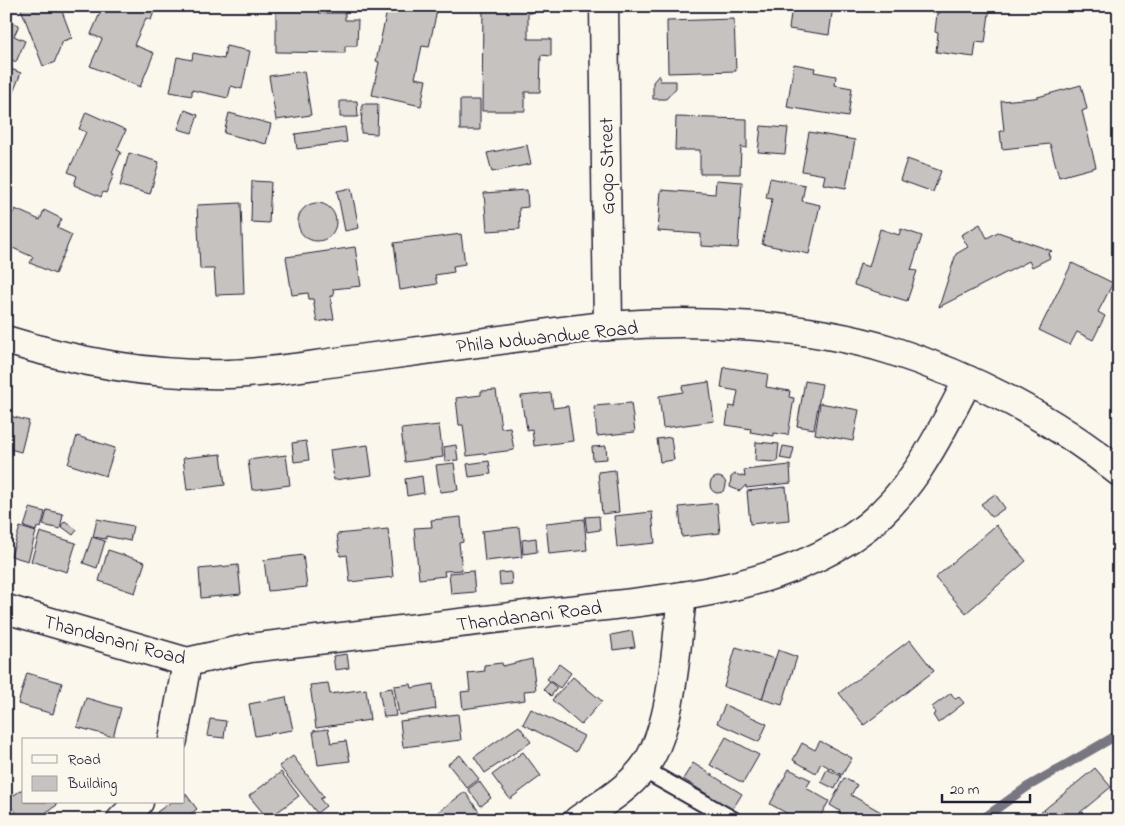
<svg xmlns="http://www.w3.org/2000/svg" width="1125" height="826" font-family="'Indie Flower',sans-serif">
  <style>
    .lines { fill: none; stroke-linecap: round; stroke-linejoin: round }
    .stream { stroke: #787681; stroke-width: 9 }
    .building { fill: #c6c2c0; stroke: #22223b }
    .lane-casing { stroke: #22223b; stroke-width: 20 }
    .street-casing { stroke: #22223b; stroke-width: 31 }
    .lane { stroke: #fbf7ec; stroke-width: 16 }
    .street { stroke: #fbf7ec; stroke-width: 28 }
    .labels { text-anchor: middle; stroke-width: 4.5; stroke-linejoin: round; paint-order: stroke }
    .street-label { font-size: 20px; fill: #22223b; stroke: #fbf7ec }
  </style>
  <rect width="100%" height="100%" fill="#fbf7ec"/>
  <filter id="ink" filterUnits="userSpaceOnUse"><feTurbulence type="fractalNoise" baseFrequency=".02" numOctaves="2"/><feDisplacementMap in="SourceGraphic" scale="10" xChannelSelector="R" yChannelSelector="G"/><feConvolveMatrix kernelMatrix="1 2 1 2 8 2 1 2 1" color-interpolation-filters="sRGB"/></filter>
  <g filter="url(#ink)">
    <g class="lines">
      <path class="stream" d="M981 820 1027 787 1119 734"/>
    </g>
    <g class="building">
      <path d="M20 6H60L72 38 63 41 54 63 43 66Z"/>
      <path d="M103 6H156L151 20 146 18 134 45 154 53 140 87 90 66 102 39 91 34Z"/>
      <path d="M276 6H319V13H345V20H358L357 46H345V53L276 52Z"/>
      <path d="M388 6H438L429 47 422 46 415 78 426 80 421 106 372 95 379 62 376 61Z"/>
      <path d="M483 6H532V13H528V39H551V56L541 55 540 92H525V111H482Z"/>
      <path d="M792 6H833L829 35 789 29Z"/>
      <path d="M941 6H990L985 43 976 42 974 57 936 52 938 33 935 32 937 13H940Z"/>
      <path d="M6 8 13 11 9 21 19 25 14 36 25 41 16 62 6 57Z"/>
      <path d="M734 19 736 71 668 73 667 21Z"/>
      <path d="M226 46 250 51 242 89 231 86 228 98 192 90V96L170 92 177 57 192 60 193 53 224 59Z"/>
      <path d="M794 64 815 68 814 72 836 76 835 85 852 88 848 117 787 107Z"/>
      <path d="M6 67 21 73 12 95 6 92Z"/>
      <path d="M304 71 311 115 276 120 269 76Z"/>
      <path d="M659 75 660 81H676V88L666 99H653V82Z"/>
      <path d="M1081 85 1087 109 1082 111 1096 167 1059 177 1050 144 1002 149 1000 131H1004L1001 101 1034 98Z"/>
      <rect x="460" y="100" width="20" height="30"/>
      <path d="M340 101H357L358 117H340Z"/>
      <path d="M362 104H378L377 134 361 133Z"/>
      <path d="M185 110 198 115 192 133 178 129Z"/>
      <path d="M86 112 126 130 117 150 121 152 112 173 114 174 106 193 103 192 101 197 74 185 77 176 68 172 86 132 79 129Z"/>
      <path d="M229 113 271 124 266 144 224 133Z"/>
      <path d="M676 117 747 119V148L741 147 740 174H700V150H675Z"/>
      <path d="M761 126 788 128 785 154 758 152Z"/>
      <path d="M345 127 347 142 297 149 295 134Z"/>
      <path d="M809 132 855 140 846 188 823 184 825 175 802 171Z"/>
      <path d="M527 145 531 164 492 172 487 153Z"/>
      <path d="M129 153 159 162 150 194 120 186Z"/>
      <path d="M907 159 941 171 933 192 900 180Z"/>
      <path d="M770 178 805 185 802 201 820 205 809 254 762 244 772 199 766 198Z"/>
      <path d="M716 180 742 182 738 248 701 246V234L658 231 661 190 715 194Z"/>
      <path d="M252 181 271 182 269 223 251 222Z"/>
      <path d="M351 188 359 228 345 231 337 191Z"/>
      <path d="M527 190 528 207 519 208 520 229 487 231 484 193Z"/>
      <path d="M241 203 244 294 216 295 214 269H200L197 205Z"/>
      <circle cx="317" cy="222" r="19"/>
      <path d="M15 209 40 220 44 210 62 219 57 228 72 235 55 274 30 263 33 257 6 245V228Z"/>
      <path d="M980 224 987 238 998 232 1052 251 1048 253 1050 258 1032 267 1029 261 939 307 956 254 968 247 961 235Z"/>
      <path d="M880 229 899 235 901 229 922 236 911 270 917 271 907 301 854 285 860 264 869 267Z"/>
      <path d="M461 234 465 264 453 266 454 272 435 275 437 284 400 290 394 243Z"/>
      <path d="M355 247 361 286 333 289 334 296H330L334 319 317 322 313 299H309L308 293 292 295 286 257Z"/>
      <path d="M1072 263 1113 283 1098 312 1105 316 1093 340 1077 332 1070 345 1039 330Z"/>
      <path d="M724 367 768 374 766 387 790 391 789 397 794 398 788 435 774 433V436L750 432 751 429 726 425 729 406 735 407 738 391 721 388Z"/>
      <path d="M805 381 822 384 814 429 797 426Z"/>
      <path d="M709 382 714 421 663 428 659 396 683 392 682 386Z"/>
      <path d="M496 390 501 428 510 427 514 450 467 456 463 425H459L456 398 481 395V391Z"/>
      <path d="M551 393 553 408 568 406 573 441 534 446 532 429 527 430 525 416H524L521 396Z"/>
      <path d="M631 403 635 432 597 436 594 406Z"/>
      <path d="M820 403 859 410 853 441 815 434Z"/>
      <path d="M6 415 29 421 21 452 6 448Z"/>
      <path d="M439 425 443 457 405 462 401 429Z"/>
      <path d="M77 436 115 448 106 476 68 464Z"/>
      <path d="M671 437 674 460 660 462 657 439Z"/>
      <path d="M306 441 309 460 294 462 292 443Z"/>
      <path d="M756 442 779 444 777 462 755 461Z"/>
      <path d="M368 445 372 475 334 480 330 450Z"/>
      <path d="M456 445 458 460 445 461 444 447Z"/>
      <path d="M606 446 607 459 593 460 592 447Z"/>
      <path d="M783 446 794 448 791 460 780 458Z"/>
      <path d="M221 454 225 485 187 490 183 458Z"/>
      <path d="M286 455 290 485 252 490 248 460Z"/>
      <path d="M489 461 491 474 469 477 467 464Z"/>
      <path d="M454 463 458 490 440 492 436 465Z"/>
      <path d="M790 465 791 483 746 488V485L740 491 730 487 731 477 735 474 745 477 744 470Z"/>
      <path d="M615 470 619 512 602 514 598 472Z"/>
      <path d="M422 476 424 493 407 496 405 479Z"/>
      <circle cx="718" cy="485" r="8"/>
      <path d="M786 487 789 520 750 524 747 491Z"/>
      <path d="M995 494 1005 508 992 517 981 504Z"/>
      <path d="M717 503 720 533 682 537 679 507Z"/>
      <path d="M30 508 45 512 41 528 37 527 36 531 24 527Z"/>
      <path d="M47 510 63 514 60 529 43 525Z"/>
      <path d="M652 512 655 543 617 547 614 516Z"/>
      <path d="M599 516 600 530 587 532 585 517Z"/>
      <path d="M461 517 463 542 459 543 462 570 444 571 445 576 419 579 414 528 432 527 431 520Z"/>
      <path d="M97 519 133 526 130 541 106 536V539L93 537Z"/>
      <path d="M584 519 587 550 549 554 546 523Z"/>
      <path d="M65 521 77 530 73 535 61 526Z"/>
      <path d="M996 525 1026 561 966 613 935 578Z"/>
      <path d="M20 527 36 532 28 561 11 556Z"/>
      <path d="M519 527 522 557 485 561 482 531Z"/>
      <path d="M388 529 393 577 350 582 347 555 340 556 337 534Z"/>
      <path d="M40 532 76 543 67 572 31 561Z"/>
      <path d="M92 537 105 541 97 568 83 563Z"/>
      <path d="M536 538 537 552 523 554 522 540Z"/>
      <path d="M108 550 145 562 135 593 99 581Z"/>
      <path d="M303 555 307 587 268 591 264 560Z"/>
      <path d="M238 565 241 594 201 598 199 569Z"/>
      <path d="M473 571 475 592 451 594 449 573Z"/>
      <path d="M511 572 512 584 500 585 499 573Z"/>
      <path d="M632 631 635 647 613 650 611 635Z"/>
      <path d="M910 640 934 671 864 725 839 693Z"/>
      <path d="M736 647 775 659 762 699 724 687Z"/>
      <path d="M778 650 797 657 782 705 762 699Z"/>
      <path d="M347 654 349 668 335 670 333 656Z"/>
      <path d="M532 659 536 690 524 691 525 700 463 709 461 692 470 691 468 673 485 671 484 665 502 663 503 666Z"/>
      <path d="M559 664 571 673 560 688 547 679Z"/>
      <path d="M27 673 62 683 53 714 18 704Z"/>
      <path d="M573 677 602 701 581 725 552 700Z"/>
      <path d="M550 682 557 688 551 696 544 689Z"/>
      <path d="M328 683 330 694 366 689 370 720 316 728 310 685Z"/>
      <path d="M411 684 412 688 433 684 436 709 399 715 394 686Z"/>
      <path d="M392 688 396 716 384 717 379 690Z"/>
      <path d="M951 693 955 699 959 697 964 703 938 723 933 715 936 713 932 707Z"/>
      <path d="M286 697 293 730 255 736 249 704Z"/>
      <path d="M86 698 121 708 113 737 77 727Z"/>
      <path d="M725 705 767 724 759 742 717 723Z"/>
      <path d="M531 709 584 736 576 752 523 724Z"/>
      <path d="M458 714 461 740 403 747 400 721Z"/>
      <path d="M210 719 226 721 224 738 207 736Z"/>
      <path d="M519 726 531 742 485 773 474 757Z"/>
      <path d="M328 729 331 743 346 741 350 761 318 765 313 731Z"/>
      <path d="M726 737 759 755 743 783 710 765Z"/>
      <path d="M820 741 852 758 842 775 821 763 816 773 793 760 802 743 815 750Z"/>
      <path d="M523 752 541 776 510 799 492 775Z"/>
      <path d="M460 755 479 779 467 788 448 764Z"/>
      <path d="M293 756 324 797 320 799 326 806 317 813 279 766Z"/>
      <path d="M693 763 742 794 732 810 683 779Z"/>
      <path d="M1095 768 1111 787 1071 820H1043L1039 814Z"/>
      <path d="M789 769 811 780 806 788 829 801 818 820H799L770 804Z"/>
      <path d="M827 769 841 776 835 789 821 782Z"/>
      <path d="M281 772 299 796 268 819 249 796Z"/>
      <path d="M844 778 857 785 851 795 895 820H835L840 811 830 805Z"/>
      <path d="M479 781 491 798 481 806 468 789Z"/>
      <path d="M24 788V802H55L57 805 35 820H21L7 800Z"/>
      <path d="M465 792 485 820H437L434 815Z"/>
      <path d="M185 793 197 809 183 820H162L157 812 171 802H184Z"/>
      <path d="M1111 812 1118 820H1102Z"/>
    </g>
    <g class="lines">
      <g class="lane-casing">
        <path id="lane" d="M643 769 733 820"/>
      </g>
      <g class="street-casing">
        <g id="street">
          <path d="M604 6 608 326"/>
          <path d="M6 340C77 362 154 376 229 374 267 373 306 366 344 361 403 353 463 345 522 337 550 333 579 328 608 326 697 319 805 324 890 350 971 376 1053 418 1119 472"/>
          <path d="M6 609 187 662 250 648C345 637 440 625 535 614 638 601 765 597 854 536 910 498 938 438 968 380"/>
          <path d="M173 740 187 662"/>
          <path d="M121 820 139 802"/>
          <path d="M578 820C600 805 625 791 642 770 673 733 676 645 682 596"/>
        </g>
      </g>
      <use href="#lane" class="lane"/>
      <use href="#street" class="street"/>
    </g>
  </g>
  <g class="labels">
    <g class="street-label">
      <text transform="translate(606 166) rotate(-91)" y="7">Goqo Street</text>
      <text transform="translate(547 336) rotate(-6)" y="7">Phila Ndwandwe Road</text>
      <text transform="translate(529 615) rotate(-7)" y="7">Thandanani Road</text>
      <text transform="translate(115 639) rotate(15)" y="7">Thandanani Road</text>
    </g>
  </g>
  <rect width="1125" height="826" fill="none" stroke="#fbf7ec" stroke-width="25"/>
  <rect x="12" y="12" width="1100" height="801" fill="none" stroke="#22223b" stroke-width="2" filter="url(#ink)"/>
  <rect x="22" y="738" width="162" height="65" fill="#fbf7ec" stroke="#a4a2a5"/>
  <rect x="32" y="755" width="25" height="8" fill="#fbf7ec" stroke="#a4a2a5"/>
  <text x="68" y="764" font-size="15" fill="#22223b">Road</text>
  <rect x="32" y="776" width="25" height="15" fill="#c6c2c0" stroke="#a4a2a5"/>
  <text x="68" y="788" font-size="15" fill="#22223b">Building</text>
  <path d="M942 794v8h88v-8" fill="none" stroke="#22223b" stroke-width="2.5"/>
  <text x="950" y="794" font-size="15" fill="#22223b" stroke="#fbf7ec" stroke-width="4" paint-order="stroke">20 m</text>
</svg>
